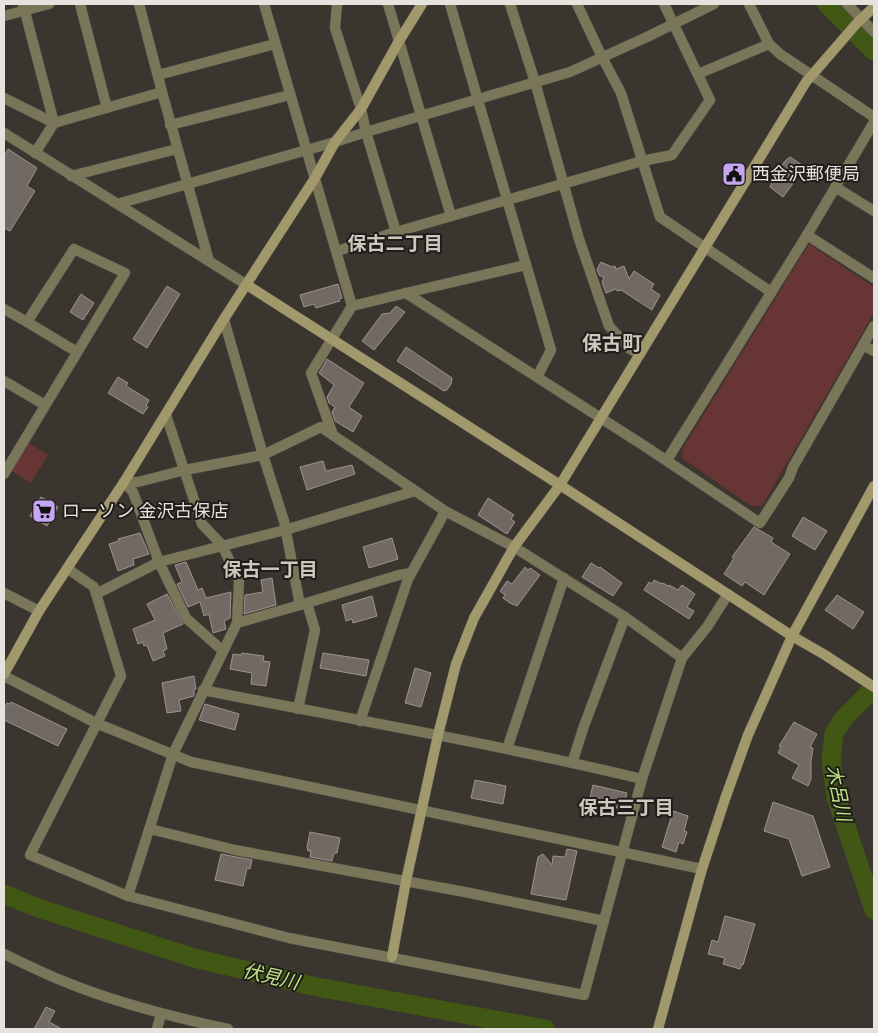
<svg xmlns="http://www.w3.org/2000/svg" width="878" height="1033" font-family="'Playfair Display','Noto Sans JP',serif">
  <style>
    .green { fill: #663534 }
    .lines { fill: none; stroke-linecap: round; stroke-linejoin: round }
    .river { stroke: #415714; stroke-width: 19 }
    .building { fill: #726964; stroke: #9d938e }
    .street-casing { stroke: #56514a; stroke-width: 11 }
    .secondary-casing { stroke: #56514a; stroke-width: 11 }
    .street { stroke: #7a7659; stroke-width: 10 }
    .secondary { stroke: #a1996b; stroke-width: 10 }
    .labels { text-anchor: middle; stroke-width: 4; stroke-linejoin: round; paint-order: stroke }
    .poi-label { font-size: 18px; fill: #e6e3df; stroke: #1f1d1a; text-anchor: start }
    .neighbourhood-label { font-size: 19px; font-weight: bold; fill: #cdc7be; stroke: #1f1d1a }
    .water-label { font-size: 19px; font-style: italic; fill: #bee285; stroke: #1f1d1a }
    .quarter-label { font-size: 20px; font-weight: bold; fill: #cdc7be; stroke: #1f1d1a }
  </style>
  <rect width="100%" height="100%" fill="#3a352e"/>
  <g class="green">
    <path d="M809 244 874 287V313L762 506H751L682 458 683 448Z"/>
    <path d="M27 442 48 455 31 483 10 470Z"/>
  </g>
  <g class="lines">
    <g class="river">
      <path d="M827 4 874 51"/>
      <path d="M874 688 844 718 834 733 831 759 836 797 874 910"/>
      <path d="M4 894 38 908 194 958 312 986 545 1029"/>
    </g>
  </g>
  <g class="building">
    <path d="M8 149 37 168 27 186 35 191 10 231 4 228V157Z"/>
    <path d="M790 157 805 167 783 197 770 187 772 182 771 181 785 161Z"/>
    <path d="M601 262 612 267 615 266 616 269 624 266 629 279 634 271 654 284 651 289 660 295 652 310 621 290 617 291 616 289 606 293 602 282 604 278 599 275 597 269Z"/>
    <path d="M338 284 342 298 339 299 340 301 316 308 314 304 304 307 300 295Z"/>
    <path d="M167 286 180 294 147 348 133 339Z"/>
    <path d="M81 294 94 303 83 320 70 312Z"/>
    <path d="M396 306 405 312 374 350 362 341 382 314 390 313Z"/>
    <path d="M406 347 452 378 451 384 447 390 444 391 397 361Z"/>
    <path d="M327 359 364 383 349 407 362 416 353 432 335 421 332 412 335 407 329 403 327 397 334 385 319 373Z"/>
    <path d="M118 377 128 383 126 386 149 400 146 406 148 407 143 414 108 393Z"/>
    <path d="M323 461 326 471 352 465 355 474 307 490 300 467Z"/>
    <path d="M41 497 58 507 47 526 30 516Z"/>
    <path d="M488 498 514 515 511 519 515 522 507 534 478 515Z"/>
    <path d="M803 517 827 531 815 550 792 536Z"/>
    <path d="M754 527 773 538 771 542 790 554 764 595 745 582 742 586 724 574 734 558 732 557Z"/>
    <path d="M140 533 149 554 133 559 134 565 118 571 109 544 119 541 118 539Z"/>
    <path d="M392 538 398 559 369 568 363 547Z"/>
    <path d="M186 562 198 590 202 588 206 598 231 592 230 618 224 621 226 629 213 633 209 614 204 616 200 602 188 607 177 584 182 582 175 565Z"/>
    <path d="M591 563 599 568 600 567 622 583 613 596 582 577Z"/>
    <path d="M525 567 528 570 530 568 540 575 517 606 510 603 503 598 505 595 500 591 507 581 512 584Z"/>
    <path d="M272 578 276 605 244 614 245 595 263 592 261 580Z"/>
    <path d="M654 580 662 584 663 583 668 586 669 585 678 590 682 585 695 594 687 607 694 611 689 619 644 590 649 582 652 584Z"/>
    <path d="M167 594 183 624 163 633 167 649 163 651 165 656 153 661 147 645 144 646 143 642 138 644 133 629 155 620 147 604Z"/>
    <path d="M837 595 864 612 853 629 825 610Z"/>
    <path d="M372 596 377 616 353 623 352 619 346 621 342 605Z"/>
    <path d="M242 653 264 656 263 661 270 662 266 686 251 684 252 673 230 669 233 654 241 655Z"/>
    <path d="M323 653 369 660 366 676 320 668Z"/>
    <path d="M415 668 431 673 421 707 405 703Z"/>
    <path d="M194 676 196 689H194V696L179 700 181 711 167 713 162 683Z"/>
    <path d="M11 702 67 729 58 746 4 720V709L7 703 10 704Z"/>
    <path d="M205 704 239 714 235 730 199 720Z"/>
    <path d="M794 722 817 734 810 747 813 748 811 761V779L808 786 792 778 799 765 778 753 781 747 779 746Z"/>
    <path d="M475 780 506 786 503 804 471 798Z"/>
    <path d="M593 785 627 793 623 809 589 802Z"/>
    <path d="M773 802 813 816 830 867 802 876 789 839 764 831Z"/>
    <path d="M673 811 688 816 684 831 687 832 683 844 679 842 676 852 662 847Z"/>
    <path d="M310 832 340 838 337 853H334L332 861 310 857 311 851H308L307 847Z"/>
    <path d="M567 849 577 851 566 900 531 894 538 857 543 854 552 865 553 856 565 857Z"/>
    <path d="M221 854 252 860 250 869 247 868 243 886 215 880Z"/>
    <path d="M725 916 755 924 743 965 742 964 740 969 723 964 725 958 708 954 712 940 718 942Z"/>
    <path d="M46 1007 55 1011 49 1022 62 1029H34Z"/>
  </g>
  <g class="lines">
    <g class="street-casing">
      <g id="street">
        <path d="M23 4 54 123 162 92 209 261"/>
        <path d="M80 4 107 108"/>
        <path d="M139 4 162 92"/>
        <path d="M264 4 352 306"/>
        <path d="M337 4 335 28 361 109 366 132 396 232"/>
        <path d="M388 4 451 216"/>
        <path d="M450 4 551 350 537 377"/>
        <path d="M510 4 535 82 579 239 601 303 609 326 630 349 640 354"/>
        <path d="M577 4 602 57 621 93 660 217 771 292"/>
        <path d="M749 4 769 44 780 54 874 117"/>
        <path d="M847 4 874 32"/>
        <path d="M4 16 49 4"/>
        <path d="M698 74 769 44"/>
        <path d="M158 75 275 44"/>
        <path d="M4 98 54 123 35 153"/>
        <path d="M170 125 290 95"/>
        <path d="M4 133 247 285"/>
        <path d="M71 176 177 149"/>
        <path d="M835 187 874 211"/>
        <path d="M117 204 335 142 366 132 570 72 649 36 714 4"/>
        <path d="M807 235 874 278"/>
        <path d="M337 251 396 232 642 161 672 155 710 100 664 4"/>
        <path d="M406 293 526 265"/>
        <path d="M4 309 29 323"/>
        <path d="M863 345 874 351"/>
        <path d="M4 381 45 405"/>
        <path d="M166 415 202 524 222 545 239 581 237 623"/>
        <path d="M333 435 311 373 352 306 406 293 646 447 760 523 789 478 793 467 874 326"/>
        <path d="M667 460 807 235 874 122"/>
        <path d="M4 474 125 273 74 249 27 322 77 352"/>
        <path d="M124 482 133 492 159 562 186 618 223 651"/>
        <path d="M68 569 94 587 121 676 30 855 128 896 289 938 584 995 642 779 682 658 625 617 514 547 445 511 321 427 263 455 185 470 138 482H124"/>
        <path d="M4 593 39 611"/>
        <path d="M96 594 159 562 285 530 415 491"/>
        <path d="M300 605 399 575 411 573"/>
        <path d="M682 658 707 627 728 594"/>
        <path d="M4 676 96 723 191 762 702 869"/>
        <path d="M203 690C349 719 496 744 642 779"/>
        <path d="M298 709 315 630 307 603"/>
        <path d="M360 721 408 579 440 521 445 511"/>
        <path d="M507 749 564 578"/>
        <path d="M572 763 584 726 625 617"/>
        <path d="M150 829 235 850 465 892 604 921"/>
        <path d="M128 896 173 754 237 623 300 605 284 521 263 455 224 320"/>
        <path d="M4 954C23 963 43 973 63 981 116 1003 172 1017 228 1029"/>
        <path d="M157 1029 161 1014"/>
      </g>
    </g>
    <g class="secondary-casing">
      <g id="secondary">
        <path d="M247 285 560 485 792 636 825 655 874 687"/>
        <path d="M4 674 39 611 124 482 222 322 315 178 335 142 361 109 399 41 422 4"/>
        <path d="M392 957 406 881 438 735 456 664 474 618 514 547 560 485 806 82 857 23 874 7"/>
        <path d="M658 1029 702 869 725 799 748 735 792 636 874 486"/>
      </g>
    </g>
    <use href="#street" class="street"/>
    <use href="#secondary" class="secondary"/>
  </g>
  <defs>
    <g id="civic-square" transform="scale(1.25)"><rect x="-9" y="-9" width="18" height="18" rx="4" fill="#c6a6f0" stroke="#1f1d1a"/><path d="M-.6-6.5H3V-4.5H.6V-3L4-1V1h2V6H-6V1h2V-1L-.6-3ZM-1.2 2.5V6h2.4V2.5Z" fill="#111"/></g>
    <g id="supermarket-square" transform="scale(1.25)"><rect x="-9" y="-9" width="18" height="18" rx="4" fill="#c6a6f0" stroke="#1f1d1a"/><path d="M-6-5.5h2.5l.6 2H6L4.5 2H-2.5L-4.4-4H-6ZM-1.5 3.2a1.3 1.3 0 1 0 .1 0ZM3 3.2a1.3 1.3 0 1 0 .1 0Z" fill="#111"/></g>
  </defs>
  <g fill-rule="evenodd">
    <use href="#civic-square" x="734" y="174"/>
    <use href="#supermarket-square" x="44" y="511"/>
  </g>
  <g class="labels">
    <g class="poi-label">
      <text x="752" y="180">西金沢郵便局</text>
      <text x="62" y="517">ローソン 金沢古保店</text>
    </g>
    <g class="neighbourhood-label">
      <text x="395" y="250">保古二丁目</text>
      <text x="270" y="576">保古一丁目</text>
      <text x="626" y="814">保古三丁目</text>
    </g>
    <g class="water-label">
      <text transform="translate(839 793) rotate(78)" y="7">木呂川</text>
      <text transform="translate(271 976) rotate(13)" y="7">伏見川</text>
    </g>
    <g class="quarter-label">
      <text x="612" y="350">保古町</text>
    </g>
  </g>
  <rect width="878" height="1033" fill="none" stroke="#e6e3df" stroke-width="10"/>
</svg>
